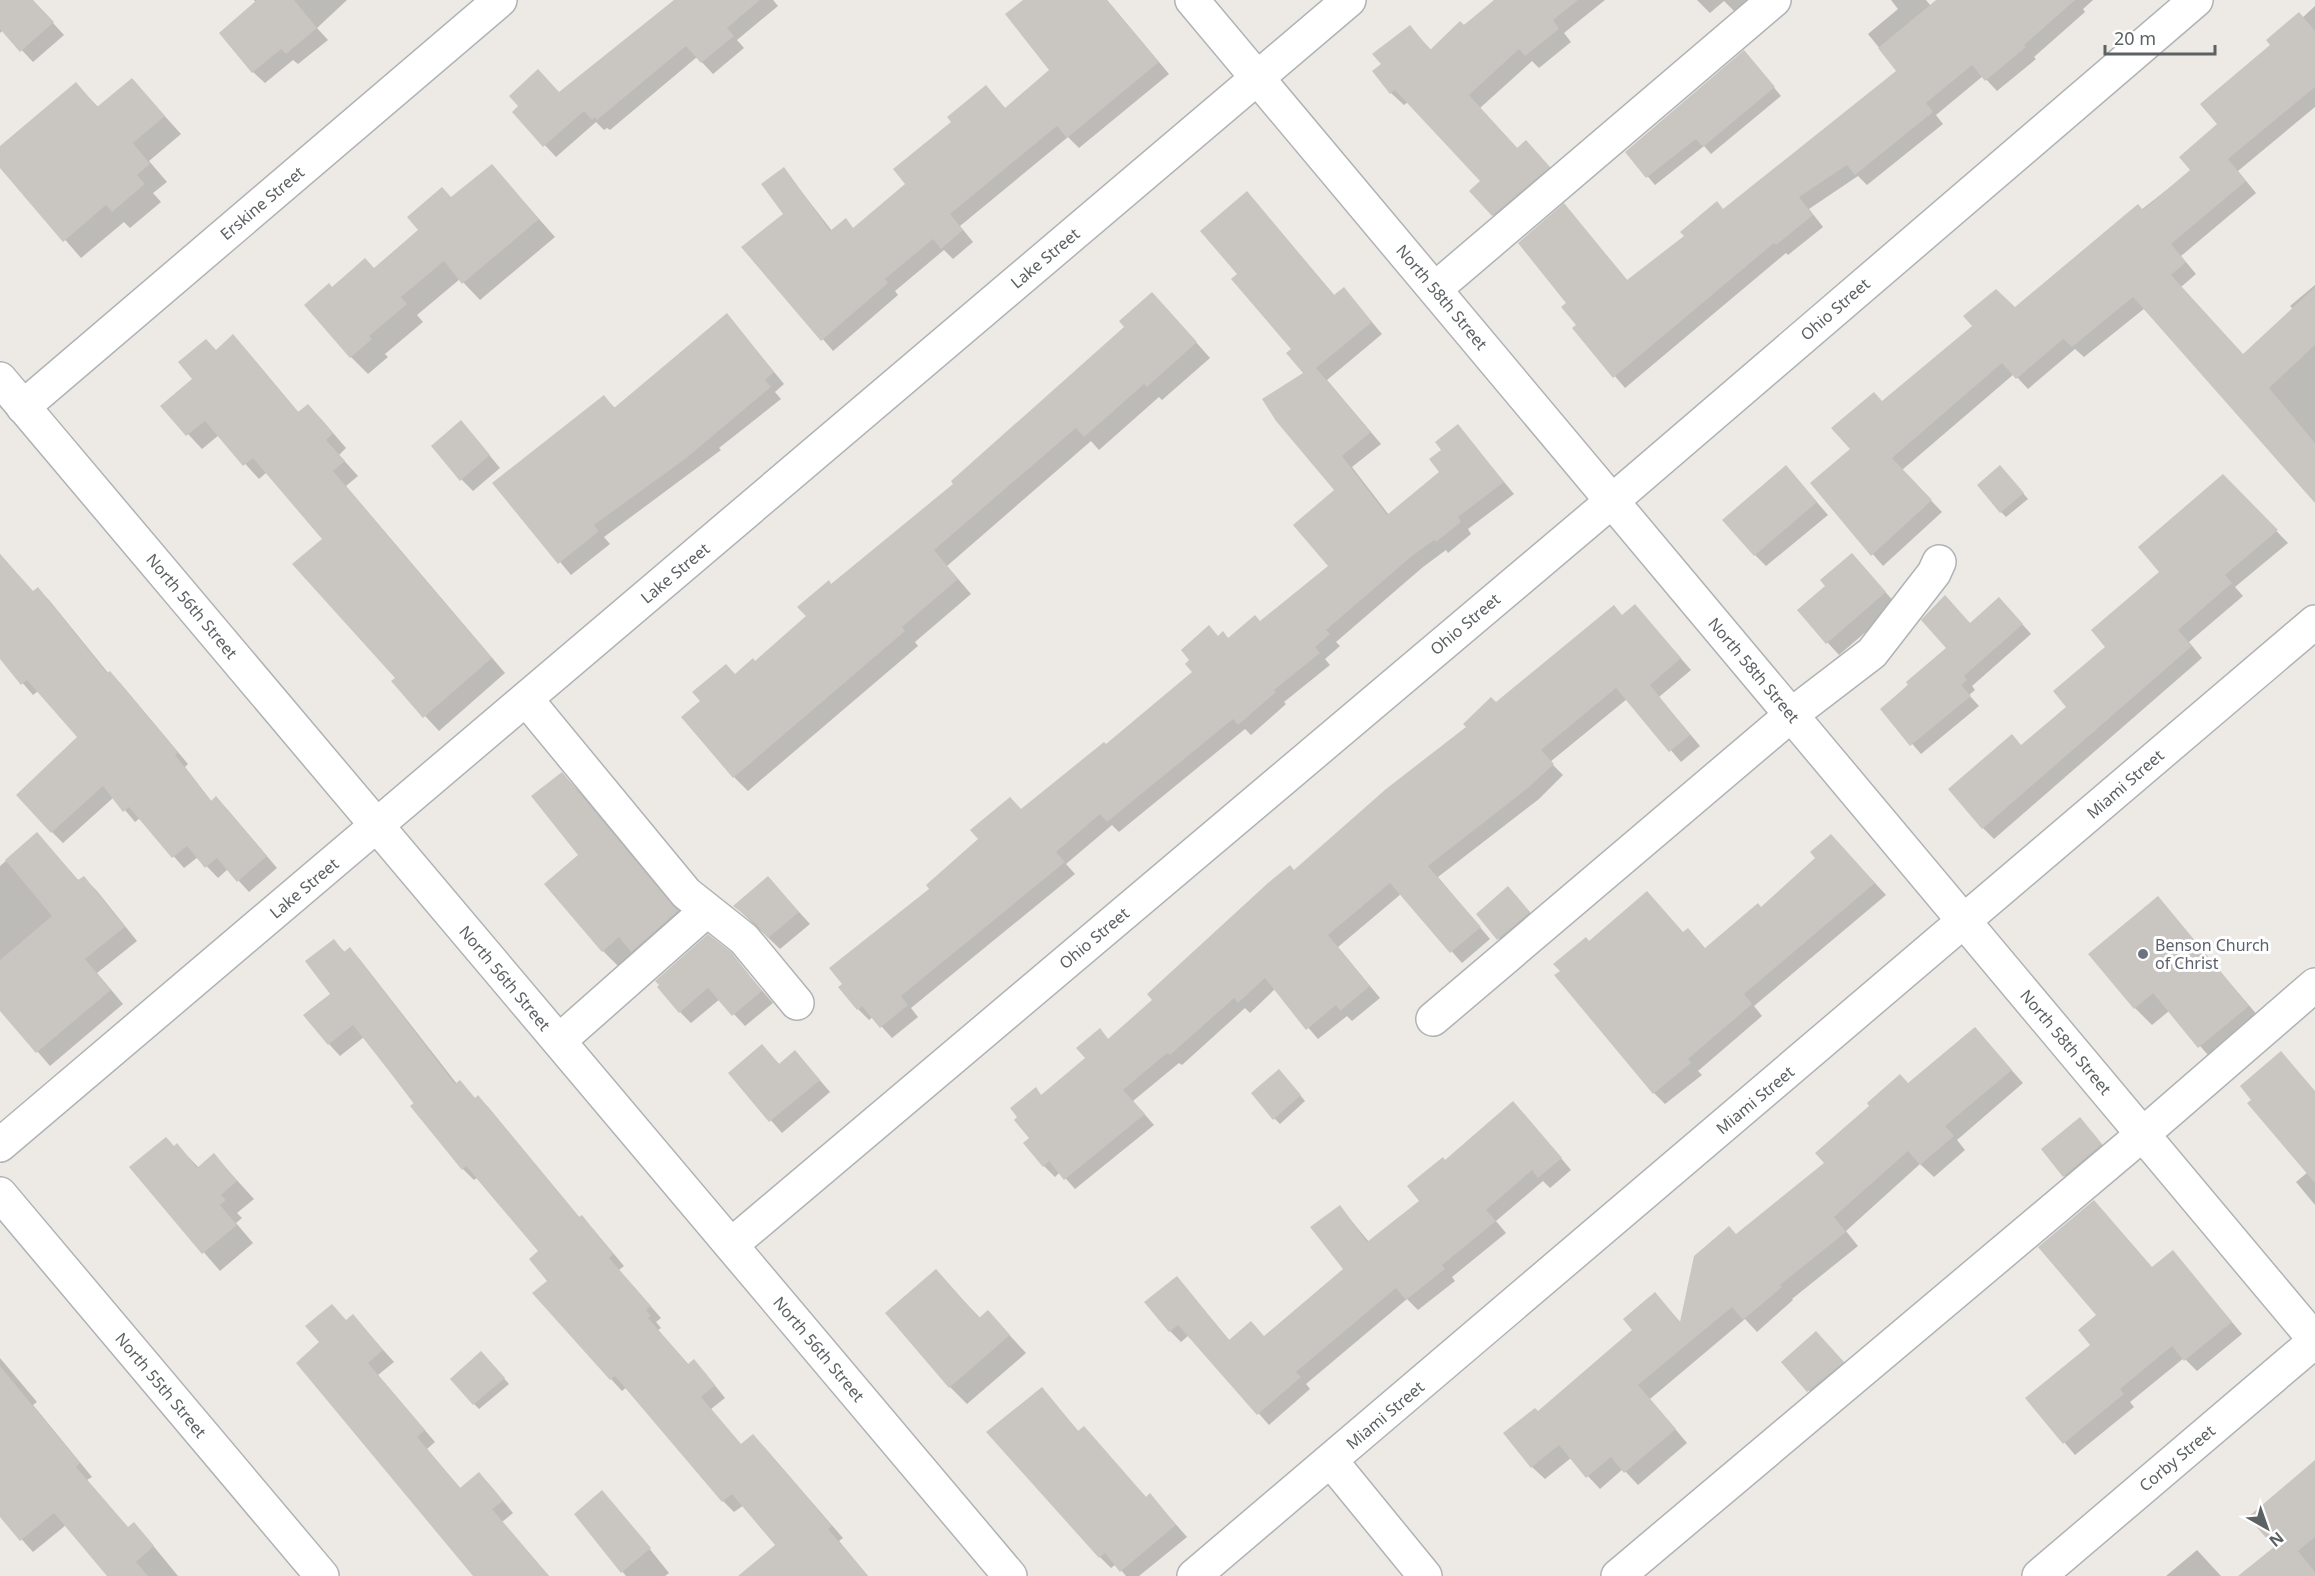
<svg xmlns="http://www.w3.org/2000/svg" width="2315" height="1576" font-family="'Noto Sans',sans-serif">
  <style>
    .shadow { fill: #0003 }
    .building { fill: #c9c5c1 }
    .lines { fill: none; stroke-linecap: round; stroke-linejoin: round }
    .minor-casing { stroke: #b0b3b5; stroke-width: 36 }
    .minor { stroke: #fff; stroke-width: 33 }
    .worship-dot { fill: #6b7280; stroke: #fff; stroke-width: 2 }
    .labels { text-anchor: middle; stroke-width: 6; stroke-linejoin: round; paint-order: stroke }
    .street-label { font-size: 16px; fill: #5c6163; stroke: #fff }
    .worship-label { font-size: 16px; fill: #5b616d; stroke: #fff; text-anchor: start }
  </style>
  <rect width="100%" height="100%" fill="#edeae5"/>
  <g class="shadow">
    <path d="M0 0H32L64 35 33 62 3 30 0 33Z"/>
    <path d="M254 0H347L317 28 328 40 298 64 293 60 265 83 253 72 256 3Z"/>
    <path d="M675 0H773L778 6 737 40 744 48 713 74 697 57 610 130 607 128 604 130 596 122 556 157 514 112 559 93Z"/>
    <path d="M1026 0H1107L1169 74 1079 148 1068 137 960 226 973 242 953 259 944 250 895 291 898 295 833 351 744 247 785 214 784 169 832 231 845 220 854 229 907 185 953 122 986 87 1006 109 1051 70Z"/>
    <path d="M1497 0H1605L1564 33 1571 42 1539 68 1532 61 1480 108 1518 149 1538 154 1561 180 1505 227 1493 215 1482 181 1408 102 1404 105 1391 93 1374 71 1383 64 1410 27 1431 50Z"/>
    <path d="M1697 0H1770L1745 22 1724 1 1710 13Z"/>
    <path d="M1891 0H1926L1931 6 1939 0H2093L2083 9 2085 12 2034 57 2036 59 1997 91 1983 76 1936 115 1943 124 1867 185 1858 176 1809 209 1823 227 1788 255 1786 253 1625 388 1574 328 1578 325 1568 303 1564 205 1628 281 1724 210 1898 71 1868 34 1898 9Z"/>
    <path d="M2315 6V107L2238 171 2256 193 2181 256 2196 274 2181 287 2243 356 2293 309 2290 306 2315 285V501L2145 308 2084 357 2075 349 2028 389 2014 374 1902 470 1942 512 1883 566 1812 483 1852 449 1883 403 2015 309 2192 170 2219 124 2272 46Z"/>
    <path d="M1751 60 1781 96 1711 154 1704 146 1655 185 1627 152Z"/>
    <path d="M132 80 181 134 149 161 167 182 153 193 161 202 130 228 124 222 81 258 0 165V148L76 84 99 108Z"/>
    <path d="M492 166 555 237 480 300 460 279 417 315 423 322 385 354 388 357 368 374 351 357 333 288 374 269Z"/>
    <path d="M1247 193 1335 296 1344 289 1382 334 1327 380 1381 444 1352 467 1389 515 1441 472 1443 450 1458 426 1514 494 1468 529 1471 534 1448 553 1446 550 1423 567 1336 642 1340 646 1325 659 1330 665 1284 702 1286 704 1251 735 1245 729 1119 832 1112 825 1066 864 1075 874 911 1008 918 1017 892 1038 873 1017 869 1020 858 1009 932 889 1022 810 1106 746 1194 672 1219 637 1229 639 1261 623 1330 566 1336 491 1305 373 1293 349 1239 274Z"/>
    <path d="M1166 308 1210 358 1162 400 1159 397 1099 450 1091 441 947 566 971 594 915 642 918 646 748 791 734 777 736 676 755 663 808 617 832 586 955 484 1126 327Z"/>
    <path d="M727 315 784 384 775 392 781 399 719 448 721 450 604 537 610 544 571 575 494 483 604 397 615 408Z"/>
    <path d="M216 351H247L299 413 308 406 322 420 346 448 339 455 358 476 346 486 505 673 439 731 393 681 397 678 324 539 267 472 259 479 219 435 202 449 162 406 194 379Z"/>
    <path d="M472 434 500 468 473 491 461 479Z"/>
    <path d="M2005 472 2028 499 2006 517 2001 512Z"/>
    <path d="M2223 476 2288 543 2235 587 2243 596 2189 642 2202 658 1994 839 1983 828 2022 746 2068 707 2107 647 2162 572Z"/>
    <path d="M1797 479 1828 515 1766 566 1755 555Z"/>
    <path d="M0 554 33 593 38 589 49 600 109 674 121 684 188 764 185 767 212 802 227 809 277 868 249 892 228 869 218 878 198 857 184 868 140 818 135 822 114 797 63 843 52 832 79 737 38 691 33 695 0 657Z"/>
    <path d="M1852 555 1897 605 1839 655 1799 611 1827 586Z"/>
    <path d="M1635 606 1691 670 1659 697 1700 746 1681 762 1627 699 1550 762 1563 775 1539 799 1438 877 1490 939 1462 963 1401 894 1338 947 1380 998 1352 1021 1347 1016 1318 1039 1275 989 1250 1013 1245 1008 1182 1065 1179 1063 1133 1101 1154 1125 1075 1189 1060 1172 1055 1177 1044 1166 1031 1139 1035 1089 1042 1096 1087 1058 1100 1030 1109 1040 1295 871 1496 704Z"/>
    <path d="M2008 608 2031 634 1972 686 1975 690 1969 695 1979 706 1921 754 1882 709 1948 648Z"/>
    <path d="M562 774 578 790 693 927 619 967 603 951Z"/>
    <path d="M37 834 79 881 84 878 97 891 137 941 97 973 123 1004 50 1066 0 1008V866Z"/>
    <path d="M1842 847 1886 895 1754 1006 1762 1016 1698 1071 1702 1075 1665 1104 1654 1093 1590 943 1684 934 1706 949Z"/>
    <path d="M768 878 810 924 780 949 735 906Z"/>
    <path d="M1508 888 1540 924 1510 950 1499 939Z"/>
    <path d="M2158 899 2265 1024 2216 1064 2169 1011 2152 1025 2135 1008Z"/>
    <path d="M333 941 346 953 350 949 361 961 457 1084 476 1099 478 1097 489 1108 580 1218 593 1229 624 1266 619 1270 661 1318 656 1322 661 1328 658 1330 689 1365 705 1373 725 1398 711 1409 742 1446 753 1436 765 1448 843 1538 839 1541 868 1576H803L744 1505 734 1512 723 1501 627 1387 622 1391 611 1379 534 1293 549 1281 540 1251 478 1177 474 1180 463 1169 364 1037 340 1056 329 1044Z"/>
    <path d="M730 954 773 1003 745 1026 720 999 691 1023 680 1012Z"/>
    <path d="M1975 1029 2023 1083 1957 1140 1965 1150 1934 1177 1920 1164 1846 1231 1858 1246 1792 1299 1793 1300 1757 1332 1745 1319 1650 1399 1687 1443 1638 1485 1623 1469 1600 1489 1571 1458 1545 1479 1532 1467 1538 1413 1634 1330 1655 1294 1682 1324 1737 1236 1826 1163 1908 1085Z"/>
    <path d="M762 1046 780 1065 806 1064 830 1092 782 1133 730 1073Z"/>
    <path d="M1284 1076 1305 1101 1280 1124 1274 1118Z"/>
    <path d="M2315 1092V1205L2296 1182 2308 1172Z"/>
    <path d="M1524 1114 1571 1170 1550 1188 1543 1181 1496 1221 1506 1233 1452 1277 1455 1281 1418 1310 1407 1299 1306 1384 1310 1389 1269 1425 1189 1335 1181 1342 1170 1331 1177 1278 1230 1341 1264 1337 1345 1269 1340 1207 1369 1242 1421 1201 1445 1162Z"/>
    <path d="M2091 1131 2112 1157 2075 1187 2064 1176Z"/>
    <path d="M177 1145 199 1168 214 1155 254 1199 237 1213 242 1218 236 1223 253 1243 220 1271 131 1168Z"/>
    <path d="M2173 1252 2242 1334 2197 1371 2184 1358 2130 1402 2134 1407 2075 1455 2027 1398 2092 1345 2098 1315Z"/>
    <path d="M936 1271 980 1318 988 1312 1026 1353 967 1404 950 1387Z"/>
    <path d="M353 1316 394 1362 378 1375 435 1442 427 1449 461 1489 479 1474 490 1485 513 1513 502 1522 549 1576H476L346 1321Z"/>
    <path d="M1828 1345 1854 1374 1820 1402 1783 1363Z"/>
    <path d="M0 1358 37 1402 33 1405 92 1477 87 1480 129 1529 146 1537 178 1576H109L66 1525 33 1552 0 1515Z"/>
    <path d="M486 1358 509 1384 479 1409 474 1404Z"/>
    <path d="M1042 1389 1079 1432 1147 1498 1150 1495 1187 1537 1139 1576H1126L1116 1564 1111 1568 1100 1557Z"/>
    <path d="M2315 1462V1576H2240L2277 1547Z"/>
    <path d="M611 1501 669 1573 665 1576H626L576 1514Z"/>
    <path d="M2197 1550 2221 1576H2166Z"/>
  </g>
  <g class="building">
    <path d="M0 0H33L54 22 20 52 0 29Z"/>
    <path d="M257 0H294L317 28 286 54 281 49 252 73 219 33Z"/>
    <path d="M674 0H760L727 28 734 36 701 63 686 46 597 120 595 117 592 120 584 111 543 147 512 112 518 106 509 96 538 69 559 92Z"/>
    <path d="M1023 0H1107L1159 62 1067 138 1057 126 950 214 963 230 941 249 933 239 885 279 888 283 821 341 741 247 783 214 761 184 784 167 830 231 846 218 853 228 905 184 893 169 951 122 947 117 986 85 1005 108 1049 70 1005 14Z"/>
    <path d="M1494 0H1578L1553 20 1559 29 1525 56 1519 49 1469 95 1517 148 1526 140 1550 167 1492 216 1469 191 1480 181 1395 90 1390 94 1372 71 1381 64 1372 54 1410 25 1430 50 1460 21 1464 25Z"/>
    <path d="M1936 0H2075L2024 45 2026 47 1985 81 1972 65 1926 103 1933 112 1855 175 1847 165 1799 197 1813 215 1776 245 1774 243 1613 378 1572 328 1576 325 1561 307 1566 303 1518 243 1564 203 1627 280 1684 236 1680 232 1717 201 1723 209 1896 71 1878 48Z"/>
    <path d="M2299 12 2315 31V87L2228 159 2246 181 2171 244 2186 262 2171 275 2243 354 2315 287V345L2269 388 2315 443V503L2133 297 2072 347 2063 339 2016 379 2002 363 1892 458 1932 500 1871 556 1810 483 1850 449 1831 428 1874 392 1882 401 1972 326 1963 316 1996 289 2015 307 2138 204 2143 210 2190 170 2179 157 2217 124 2200 104 2270 45 2266 40Z"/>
    <path d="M1744 50 1775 87 1703 147 1696 139 1646 178 1625 152Z"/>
    <path d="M132 78 165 116 133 143 150 164 137 175 145 184 112 212 106 205 63 242 0 168V146L76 82 97 107Z"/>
    <path d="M492 164 539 219 462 284 444 261 401 297 407 304 369 336 372 339 350 358 304 305 329 283 332 287 365 258 374 268 418 230 407 217 442 187 451 197Z"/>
    <path d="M1247 191 1334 295 1344 287 1372 322 1316 368 1371 432 1342 456 1387 515 1439 472 1429 459 1441 450 1435 442 1458 424 1504 482 1458 517 1461 522 1436 542 1434 540 1412 556 1326 630 1330 634 1315 647 1320 653 1274 690 1276 692 1238 725 1233 719 1107 822 1100 814 1056 852 1065 862 901 996 908 1005 880 1028 862 1006 857 1010 838 987 842 984 829 968 929 889 926 885 978 839 970 830 1010 797 1021 809 1104 742 1106 744 1192 672 1185 664 1189 660 1181 650 1209 625 1218 636 1223 631 1228 638 1255 615 1260 621 1328 566 1293 525 1334 490 1276 421 1262 399 1303 373 1286 353 1291 349 1231 279 1237 274 1200 231Z"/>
    <path d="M1152 292 1197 342 1147 387 1144 384 1084 437 1076 428 934 550 958 579 902 627 905 631 733 778 681 717 700 701 692 692 726 664 735 674 753 658 755 661 806 616 797 607 829 580 831 584 953 484 951 481 1124 327 1119 321Z"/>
    <path d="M727 313 774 372 765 380 771 387 685 459 594 525 599 531 558 564 492 483 604 395 614 408Z"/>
    <path d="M233 334 298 412 308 404 333 433 326 440 345 461 333 471 492 658 423 718 391 681 395 678 292 564 322 539 253 458 243 466 205 421 186 436 160 406 192 379 178 362 206 339 216 350Z"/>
    <path d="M461 420 490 455 460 481 431 446Z"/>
    <path d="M1786 465 1817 502 1754 556 1722 520Z"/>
    <path d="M2000 465 2024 493 2000 513 1977 485Z"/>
    <path d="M2223 474 2278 530 2225 575 2232 583 2178 630 2192 646 1982 829 1948 789 2012 734 2021 745 2066 707 2053 691 2105 647 2091 630 2159 572 2138 547Z"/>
    <path d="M1852 553 1886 592 1826 644 1797 610 1825 586 1820 580Z"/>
    <path d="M0 554 33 591 38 587 107 673 110 671 178 752 175 755 211 801 216 796 267 856 237 882 217 858 205 868 187 846 172 858 129 807 123 812 103 786 51 833 16 795 77 737 27 680 21 685 0 659Z"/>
    <path d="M1945 595 1970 623 1999 597 2023 624 1964 676 1967 680 1961 685 1971 696 1910 746 1880 709 1908 685 1906 682 1946 648 1921 620Z"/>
    <path d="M1635 604 1681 658 1650 685 1690 735 1669 752 1616 688 1541 750 1554 764 1528 788 1428 866 1481 927 1450 953 1390 883 1328 935 1370 986 1340 1011 1336 1005 1306 1030 1265 978 1238 1003 1234 998 1170 1055 1167 1053 1123 1090 1145 1114 1064 1180 1049 1161 1043 1167 1023 1143 1029 1138 1014 1120 1017 1117 1010 1108 1036 1087 1041 1095 1085 1058 1076 1048 1100 1028 1108 1039 1152 1000 1147 994 1268 883 1290 865 1294 870 1386 789 1466 727 1463 724 1491 697 1496 702 1614 605 1622 615Z"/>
    <path d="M562 772 678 911 631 952 619 937 602 952 544 884 578 855 531 796Z"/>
    <path d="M37 832 78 880 84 876 125 927 85 959 111 990 36 1053 0 1011V960L52 916 5 860Z"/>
    <path d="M1831 834 1875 883 1744 994 1752 1004 1688 1059 1691 1063 1653 1094 1554 975 1560 971 1553 964 1586 937 1589 941 1647 891 1683 932 1688 928 1705 948 1758 903 1761 907 1815 858 1810 852Z"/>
    <path d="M768 876 799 912 768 938 756 924 733 906Z"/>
    <path d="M1508 886 1530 912 1497 940 1476 914Z"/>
    <path d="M2158 896 2249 1006 2198 1048 2153 993 2134 1009 2088 954Z"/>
    <path d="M708 934 731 952 762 991 732 1016 708 988 679 1013 657 987 659 985 655 981Z"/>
    <path d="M334 939 344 952 350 947 455 1084 460 1080 475 1098 478 1095 579 1217 582 1215 613 1254 609 1258 651 1306 646 1310 651 1316 648 1318 688 1364 694 1359 715 1385 701 1397 741 1444 753 1434 832 1526 828 1529 868 1576H738L775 1545 732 1494 722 1502 615 1376 610 1380 532 1293 547 1281 529 1259 538 1251 466 1166 462 1170 410 1106 414 1103 353 1025 328 1045 303 1015 330 994 305 961Z"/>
    <path d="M1975 1027 2012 1070 1945 1126 1954 1136 1920 1165 1908 1151 1834 1217 1846 1232 1780 1285 1782 1287 1743 1320 1732 1307 1638 1385 1676 1429 1624 1473 1611 1457 1586 1478 1559 1445 1531 1468 1503 1433 1535 1408 1538 1411 1632 1330 1623 1319 1655 1292 1680 1322 1694 1256 1729 1226 1736 1234 1824 1163 1815 1153 1869 1106 1867 1103 1900 1074 1908 1083Z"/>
    <path d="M762 1044 779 1064 795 1050 820 1080 769 1122 728 1073Z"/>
    <path d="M2281 1051 2315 1091V1183L2247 1103 2251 1100 2240 1086Z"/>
    <path d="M1279 1069 1301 1095 1273 1120 1251 1093Z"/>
    <path d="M1513 1101 1562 1158 1538 1178 1532 1170 1486 1210 1496 1221 1442 1265 1445 1269 1406 1300 1396 1288 1296 1372 1301 1377 1257 1415 1178 1325 1169 1332 1144 1302 1177 1276 1229 1340 1251 1321 1264 1336 1343 1269 1310 1227 1340 1205 1367 1242 1419 1201 1407 1186 1443 1157 1445 1160Z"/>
    <path d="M2080 1117 2102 1144 2063 1177 2041 1149Z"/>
    <path d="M166 1137 174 1146 177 1143 197 1168 214 1153 237 1181 221 1195 226 1200 220 1205 237 1225 202 1254 129 1167Z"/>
    <path d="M2094 1200 2152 1267 2173 1250 2232 1322 2184 1361 2172 1346 2120 1389 2124 1394 2063 1444 2025 1398 2090 1345 2078 1330 2096 1315 2038 1247Z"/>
    <path d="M936 1269 979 1318 988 1310 1010 1335 949 1388 885 1313Z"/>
    <path d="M332 1304 346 1320 353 1314 383 1350 368 1363 425 1430 417 1437 460 1488 479 1472 503 1501 492 1509 549 1576H473L296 1363 319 1342 305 1326Z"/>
    <path d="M1816 1331 1844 1362 1807 1392 1781 1362Z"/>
    <path d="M481 1351 505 1378 473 1405 450 1379Z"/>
    <path d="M0 1366 80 1463 76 1467 128 1527 134 1522 154 1546 136 1562 148 1576H107L54 1513 20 1541 0 1517Z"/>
    <path d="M1042 1387 1078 1431 1084 1426 1146 1497 1150 1493 1176 1525 1120 1572 1105 1553 1099 1558 986 1432Z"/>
    <path d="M2315 1460V1537L2298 1551 2315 1572V1576H2238L2274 1547 2248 1517Z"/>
    <path d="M602 1490 651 1548 621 1573 574 1514Z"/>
  </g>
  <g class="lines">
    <g class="minor-casing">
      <g id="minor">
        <path d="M1192 0 2315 1340"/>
        <path d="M1435 289 1774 0"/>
        <path d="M0 379 1010 1576"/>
        <path d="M23 407 500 0"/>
        <path d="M526 699 686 893 744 939 797 1003"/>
        <path d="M1433 1019 1791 715 1872 653 1934 573 1939 562"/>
        <path d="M559 1041 706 911"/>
        <path d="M0 1145 1349 0"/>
        <path d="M0 1194 322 1576"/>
        <path d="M731 1245 1612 501 2196 0"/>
        <path d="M1331 1461 1425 1576"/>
        <path d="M1194 1576 2315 622"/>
        <path d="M1618 1576 2143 1134 2315 985"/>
        <path d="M2039 1576 2315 1341"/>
      </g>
    </g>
    <use href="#minor" class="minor"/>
  </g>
  <circle class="worship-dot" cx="2143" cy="954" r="6"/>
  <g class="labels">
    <g class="street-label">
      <text transform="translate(262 203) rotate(-40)" y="6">Erskine Street</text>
      <text transform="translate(1045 258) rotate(-40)" y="6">Lake Street</text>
      <text transform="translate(1442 297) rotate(50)" y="6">North 58th Street</text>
      <text transform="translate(1835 309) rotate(-41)" y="6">Ohio Street</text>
      <text transform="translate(675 573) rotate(-40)" y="6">Lake Street</text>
      <text transform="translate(192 606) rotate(50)" y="6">North 56th Street</text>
      <text transform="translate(1465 624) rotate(-40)" y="6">Ohio Street</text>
      <text transform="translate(1754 670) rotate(50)" y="6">North 58th Street</text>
      <text transform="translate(2125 784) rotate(-41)" y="6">Miami Street</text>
      <text transform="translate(304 888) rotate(-40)" y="6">Lake Street</text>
      <text transform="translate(1094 938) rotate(-40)" y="6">Ohio Street</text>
      <text transform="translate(505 978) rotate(50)" y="6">North 56th Street</text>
      <text transform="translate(2066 1042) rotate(50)" y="6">North 58th Street</text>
      <text transform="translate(1755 1100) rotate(-40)" y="6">Miami Street</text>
      <text transform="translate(819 1349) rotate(50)" y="6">North 56th Street</text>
      <text transform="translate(161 1385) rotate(50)" y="6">North 55th Street</text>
      <text transform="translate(1385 1415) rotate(-40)" y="6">Miami Street</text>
      <text transform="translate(2177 1458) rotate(-40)" y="6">Corby Street</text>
    </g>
    <g class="worship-label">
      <text x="2155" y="951">Benson Church<tspan x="2155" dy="18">of Christ</tspan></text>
    </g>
  </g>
  <g transform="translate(2267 1528) rotate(140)" stroke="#ffffff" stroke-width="4.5" paint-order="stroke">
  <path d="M0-4.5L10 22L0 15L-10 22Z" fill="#5c6163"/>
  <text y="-9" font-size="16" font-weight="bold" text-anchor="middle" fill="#5c6163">N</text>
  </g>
  <path d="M2105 45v9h110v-9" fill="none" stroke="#5c6163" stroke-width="3"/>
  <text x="2114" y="45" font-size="18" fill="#5c6163" stroke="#ffffff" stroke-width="4.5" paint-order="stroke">20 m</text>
</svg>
